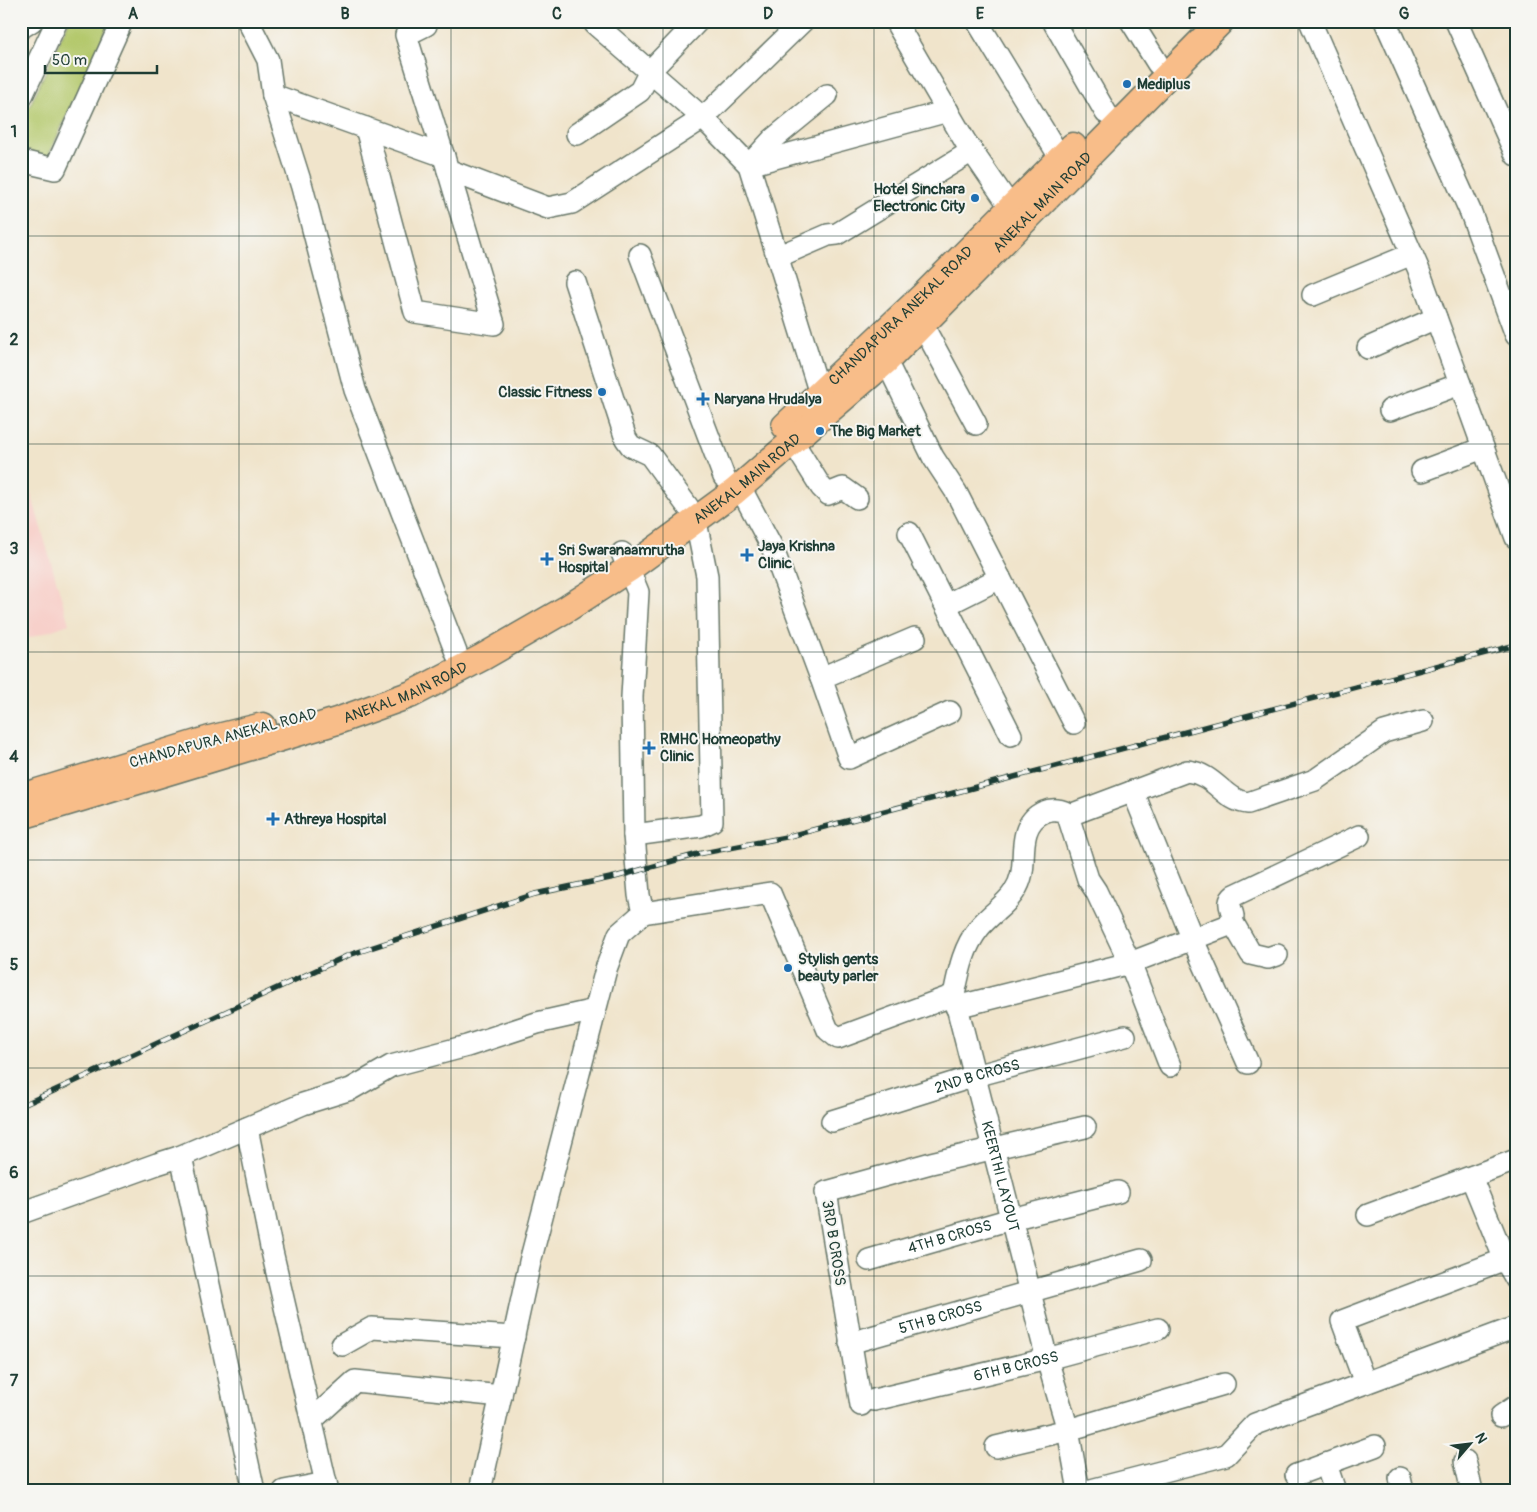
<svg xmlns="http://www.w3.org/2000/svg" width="1537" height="1512" font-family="Pangolin,sans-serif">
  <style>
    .built { fill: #f7d0ca }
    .green { fill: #b3c86b; stroke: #698250 }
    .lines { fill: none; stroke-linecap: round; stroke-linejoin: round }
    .minor-casing { stroke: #687769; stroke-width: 24 }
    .major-casing { stroke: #687769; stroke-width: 29 }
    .minor { stroke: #fff; stroke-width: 21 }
    .major { stroke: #f8bd89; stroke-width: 26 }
    .rail-casing { stroke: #1f3d34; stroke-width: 5.5 }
    .rail { stroke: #f6f6f2; stroke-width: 4; stroke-dasharray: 11; stroke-linecap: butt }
    .grid { fill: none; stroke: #1f3d34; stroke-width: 1; stroke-opacity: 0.55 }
    .poi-dot { fill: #1f6fb2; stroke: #f6f6f2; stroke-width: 2 }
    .labels { text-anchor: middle; stroke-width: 4; stroke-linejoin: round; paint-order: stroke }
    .poi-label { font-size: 15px; font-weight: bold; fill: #1f3d34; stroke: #f6f6f2; text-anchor: start }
    .street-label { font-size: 15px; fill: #1f3d34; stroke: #f6f6f2 }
    .neatline { fill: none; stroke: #1f3d34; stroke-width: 2 }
    .grid-label { font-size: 16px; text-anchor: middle; font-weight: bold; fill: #1f3d34 }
  </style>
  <rect width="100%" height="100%" fill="#f6f6f2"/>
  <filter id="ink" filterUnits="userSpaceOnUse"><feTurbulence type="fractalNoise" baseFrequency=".02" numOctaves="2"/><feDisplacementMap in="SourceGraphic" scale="10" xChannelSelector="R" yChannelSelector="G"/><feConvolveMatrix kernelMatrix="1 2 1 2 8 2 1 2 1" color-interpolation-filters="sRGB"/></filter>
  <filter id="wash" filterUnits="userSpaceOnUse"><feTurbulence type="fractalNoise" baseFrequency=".0096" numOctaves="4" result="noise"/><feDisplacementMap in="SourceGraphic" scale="20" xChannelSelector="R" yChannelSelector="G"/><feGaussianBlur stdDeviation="1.12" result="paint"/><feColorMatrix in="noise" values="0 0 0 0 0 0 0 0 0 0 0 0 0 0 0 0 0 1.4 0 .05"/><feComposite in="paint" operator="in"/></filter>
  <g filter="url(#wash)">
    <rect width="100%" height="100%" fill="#f0e4cb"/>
    <path class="built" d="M21 459 69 624 21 641Z"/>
    <path class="green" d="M69 21H110L47 159 21 147V125Z"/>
  </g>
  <g filter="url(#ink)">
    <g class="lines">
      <g class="minor-casing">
        <g id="minor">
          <path d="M248 21 268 60 273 95 302 187 355 390 457 655"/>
          <path d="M426 21V25L406 35 448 170 548 208 572 203 703 118 803 21"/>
          <path d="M895 21 965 141 1011 208"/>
          <path d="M977 21 1061 159"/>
          <path d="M1053 21 1106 113"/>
          <path d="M1131 21 1158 64"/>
          <path d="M1310 21 1418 268 1516 538"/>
          <path d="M1385 21 1471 213 1516 335"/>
          <path d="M1456 21 1516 155"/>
          <path d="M595 24 703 118 749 165 820 394"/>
          <path d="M21 28 32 21"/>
          <path d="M273 95 444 156"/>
          <path d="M21 98 57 21"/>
          <path d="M366 128 415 312 494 324 448 170"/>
          <path d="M577 134 640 91 650 71 698 21"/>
          <path d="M21 161 55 169 122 21"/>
          <path d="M749 165 948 111"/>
          <path d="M749 165 772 140 827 95"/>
          <path d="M640 255 724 477"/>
          <path d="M777 257 828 235 837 234 972 151"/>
          <path d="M575 282 626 439 631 446 650 455 688 507"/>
          <path d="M1313 295 1412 254"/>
          <path d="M914 313 922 324 976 424"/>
          <path d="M1368 348 1436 318"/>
          <path d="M886 361 933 457 956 492 1074 723"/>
          <path d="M1390 410 1460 384"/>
          <path d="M793 442 821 487 828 494 843 488 857 498"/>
          <path d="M1422 471 1483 448"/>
          <path d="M740 487 772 547 821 678 915 638"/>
          <path d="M909 533 1011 735"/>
          <path id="s1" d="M622 553 638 592 632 697 634 835 639 895 643 913 770 893 828 1030 838 1038 954 995 1047 1359 1068 1430 1079 1491"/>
          <path d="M946 605 1000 578"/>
          <path d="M821 678 849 758 950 712"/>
          <path d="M1133 791 1193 940 1248 1063"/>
          <path d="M634 835 701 826 712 821 707 576 696 522"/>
          <path d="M1232 921 1251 954 1268 958 1277 955"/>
          <path d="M954 995C959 971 963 948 979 928 989 915 1005 906 1014 892 1028 871 1020 854 1026 833 1032 813 1053 803 1070 815"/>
          <path d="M956 1007 1130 963 1229 925 1233 916C1231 907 1226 902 1235 895L1359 836"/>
          <path d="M1170 1066 1130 963 1096 891 1088 879 1069 819 1070 815 1187 771C1216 774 1223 801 1248 803L1315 780 1384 732 1423 721"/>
          <path id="s2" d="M832 1121 975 1076 1125 1036"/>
          <path d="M247 1128 271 1247 326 1483"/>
          <path d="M179 1157 303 1104 351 1089 391 1066 467 1046 537 1023 595 1010"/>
          <path d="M1471 1177 1505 1260 1516 1279"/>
          <path d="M21 1213 157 1164 179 1157 182 1161 254 1491"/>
          <path d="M1368 1215 1516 1160"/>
          <path id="s3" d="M869 1260 1011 1219 1118 1192"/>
          <path id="s4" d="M850 1343 1141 1260"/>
          <path d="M342 1345 372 1328 514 1337"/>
          <path d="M1365 1383 1342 1321 1516 1255"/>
          <path id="s5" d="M874 1400 1047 1359 1158 1329"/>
          <path d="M861 1405 826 1192 931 1163 1085 1127"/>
          <path d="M1501 1416 1516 1406"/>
          <path d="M312 1420 355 1381 501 1396"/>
          <path d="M996 1447 1068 1430 1224 1384"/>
          <path d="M1465 1461 1472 1491"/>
          <path d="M1326 1464 1335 1491"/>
          <path d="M1296 1475 1375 1446"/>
          <path d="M1400 1478 1403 1491"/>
          <path d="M284 1491 326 1483 328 1491"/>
          <path d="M480 1491 530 1262 606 969 619 934 643 913"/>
          <path d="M1087 1491 1226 1455 1255 1424 1516 1327"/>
        </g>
      </g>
      <g class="major-casing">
        <g id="major">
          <path id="s6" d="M785 426 924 295 1073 146"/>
          <path d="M21 797 210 739 263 726"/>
          <path id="s7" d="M21 816 337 721 412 694 483 657 568 608 630 568 734 492 886 361 1221 21"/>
        </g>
      </g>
      <use href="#minor" class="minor"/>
      <use href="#major" class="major"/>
      <g class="rail-casing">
        <path id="rail" d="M21 1106 349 955 535 894 615 877 698 854 786 837 1516 645"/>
      </g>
      <use href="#rail" class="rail"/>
    </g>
  </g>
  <path class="grid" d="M239 21V1491M451 21V1491M663 21V1491M874 21V1491M1086 21V1491M1298 21V1491M21 236H1516M21 444H1516M21 652H1516M21 860H1516M21 1068H1516M21 1276H1516"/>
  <g class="poi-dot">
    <circle cx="1127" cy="84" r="5"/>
    <circle cx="975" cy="198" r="5"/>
    <circle cx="602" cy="392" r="5"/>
    <path d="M700.5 391.5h5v5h5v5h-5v5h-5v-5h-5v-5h5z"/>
    <circle cx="820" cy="431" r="5"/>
    <path d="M744.5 547.5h5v5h5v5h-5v5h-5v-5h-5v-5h5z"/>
    <path d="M544.5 551.5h5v5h5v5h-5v5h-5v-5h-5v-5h5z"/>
    <path d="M646.5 740.5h5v5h5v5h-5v5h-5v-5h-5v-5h5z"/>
    <path d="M270.5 811.5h5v5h5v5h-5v5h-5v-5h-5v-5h5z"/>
    <circle cx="788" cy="968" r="5"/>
  </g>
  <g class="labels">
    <g class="poi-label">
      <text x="1137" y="89">Mediplus</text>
      <text x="965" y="194" text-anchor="end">Hotel Sinchara<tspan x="965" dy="17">Electronic City</tspan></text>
      <text x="592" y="397" text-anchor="end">Classic Fitness</text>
      <text x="714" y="404">Naryana Hrudalya</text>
      <text x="830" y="436">The Big Market</text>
      <text x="758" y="551">Jaya Krishna<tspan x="758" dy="17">Clinic</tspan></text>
      <text x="558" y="555">Sri Swaranaamrutha<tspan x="558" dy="17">Hospital</tspan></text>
      <text x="660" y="744">RMHC Homeopathy<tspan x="660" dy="17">Clinic</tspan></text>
      <text x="284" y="824">Athreya Hospital</text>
      <text x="798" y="964">Stylish gents<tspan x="798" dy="17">beauty parler</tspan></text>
    </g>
    <g class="street-label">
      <text dy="5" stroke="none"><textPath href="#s7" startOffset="1214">ANEKAL MAIN ROAD</textPath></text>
      <text dy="5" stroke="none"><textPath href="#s6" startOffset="160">CHANDAPURA ANEKAL ROAD</textPath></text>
      <text dy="5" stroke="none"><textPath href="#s7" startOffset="809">ANEKAL MAIN ROAD</textPath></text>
      <text dy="5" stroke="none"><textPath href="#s7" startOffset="404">ANEKAL MAIN ROAD</textPath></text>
      <text transform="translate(223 738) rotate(-15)" y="5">CHANDAPURA ANEKAL ROAD</text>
      <text dy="5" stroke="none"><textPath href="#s2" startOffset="152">2ND B CROSS</textPath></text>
      <text dy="5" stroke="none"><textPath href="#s1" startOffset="965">KEERTHI LAYOUT</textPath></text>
      <text dy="5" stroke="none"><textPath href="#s3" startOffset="84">4TH B CROSS</textPath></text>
      <text transform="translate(834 1243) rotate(81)" y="5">3RD B CROSS</text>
      <text dy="5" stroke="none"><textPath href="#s4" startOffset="94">5TH B CROSS</textPath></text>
      <text dy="5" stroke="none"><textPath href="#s5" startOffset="146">6TH B CROSS</textPath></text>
    </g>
  </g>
  <rect width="1537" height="1512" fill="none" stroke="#f6f6f2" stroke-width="55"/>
  <g transform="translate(1470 1444) rotate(62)" stroke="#f6f6f2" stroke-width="4" paint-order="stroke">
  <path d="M0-4L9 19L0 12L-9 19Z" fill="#1f3d34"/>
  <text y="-8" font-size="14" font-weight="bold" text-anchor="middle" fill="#1f3d34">N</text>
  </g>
  <path d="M45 65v8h112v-8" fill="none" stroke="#1f3d34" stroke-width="2.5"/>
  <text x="52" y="65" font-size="15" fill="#1f3d34" stroke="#f6f6f2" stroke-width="4" paint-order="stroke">50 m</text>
  <rect x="28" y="28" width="1482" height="1456" class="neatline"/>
  <g class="grid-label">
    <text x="133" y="19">A</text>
    <text x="345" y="19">B</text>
    <text x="557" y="19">C</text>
    <text x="768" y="19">D</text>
    <text x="980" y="19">E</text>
    <text x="1192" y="19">F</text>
    <text x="1404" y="19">G</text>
    <text x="14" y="137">1</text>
    <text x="14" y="345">2</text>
    <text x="14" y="554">3</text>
    <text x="14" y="762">4</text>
    <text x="14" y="970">5</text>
    <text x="14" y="1178">6</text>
    <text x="14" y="1386">7</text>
  </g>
</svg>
